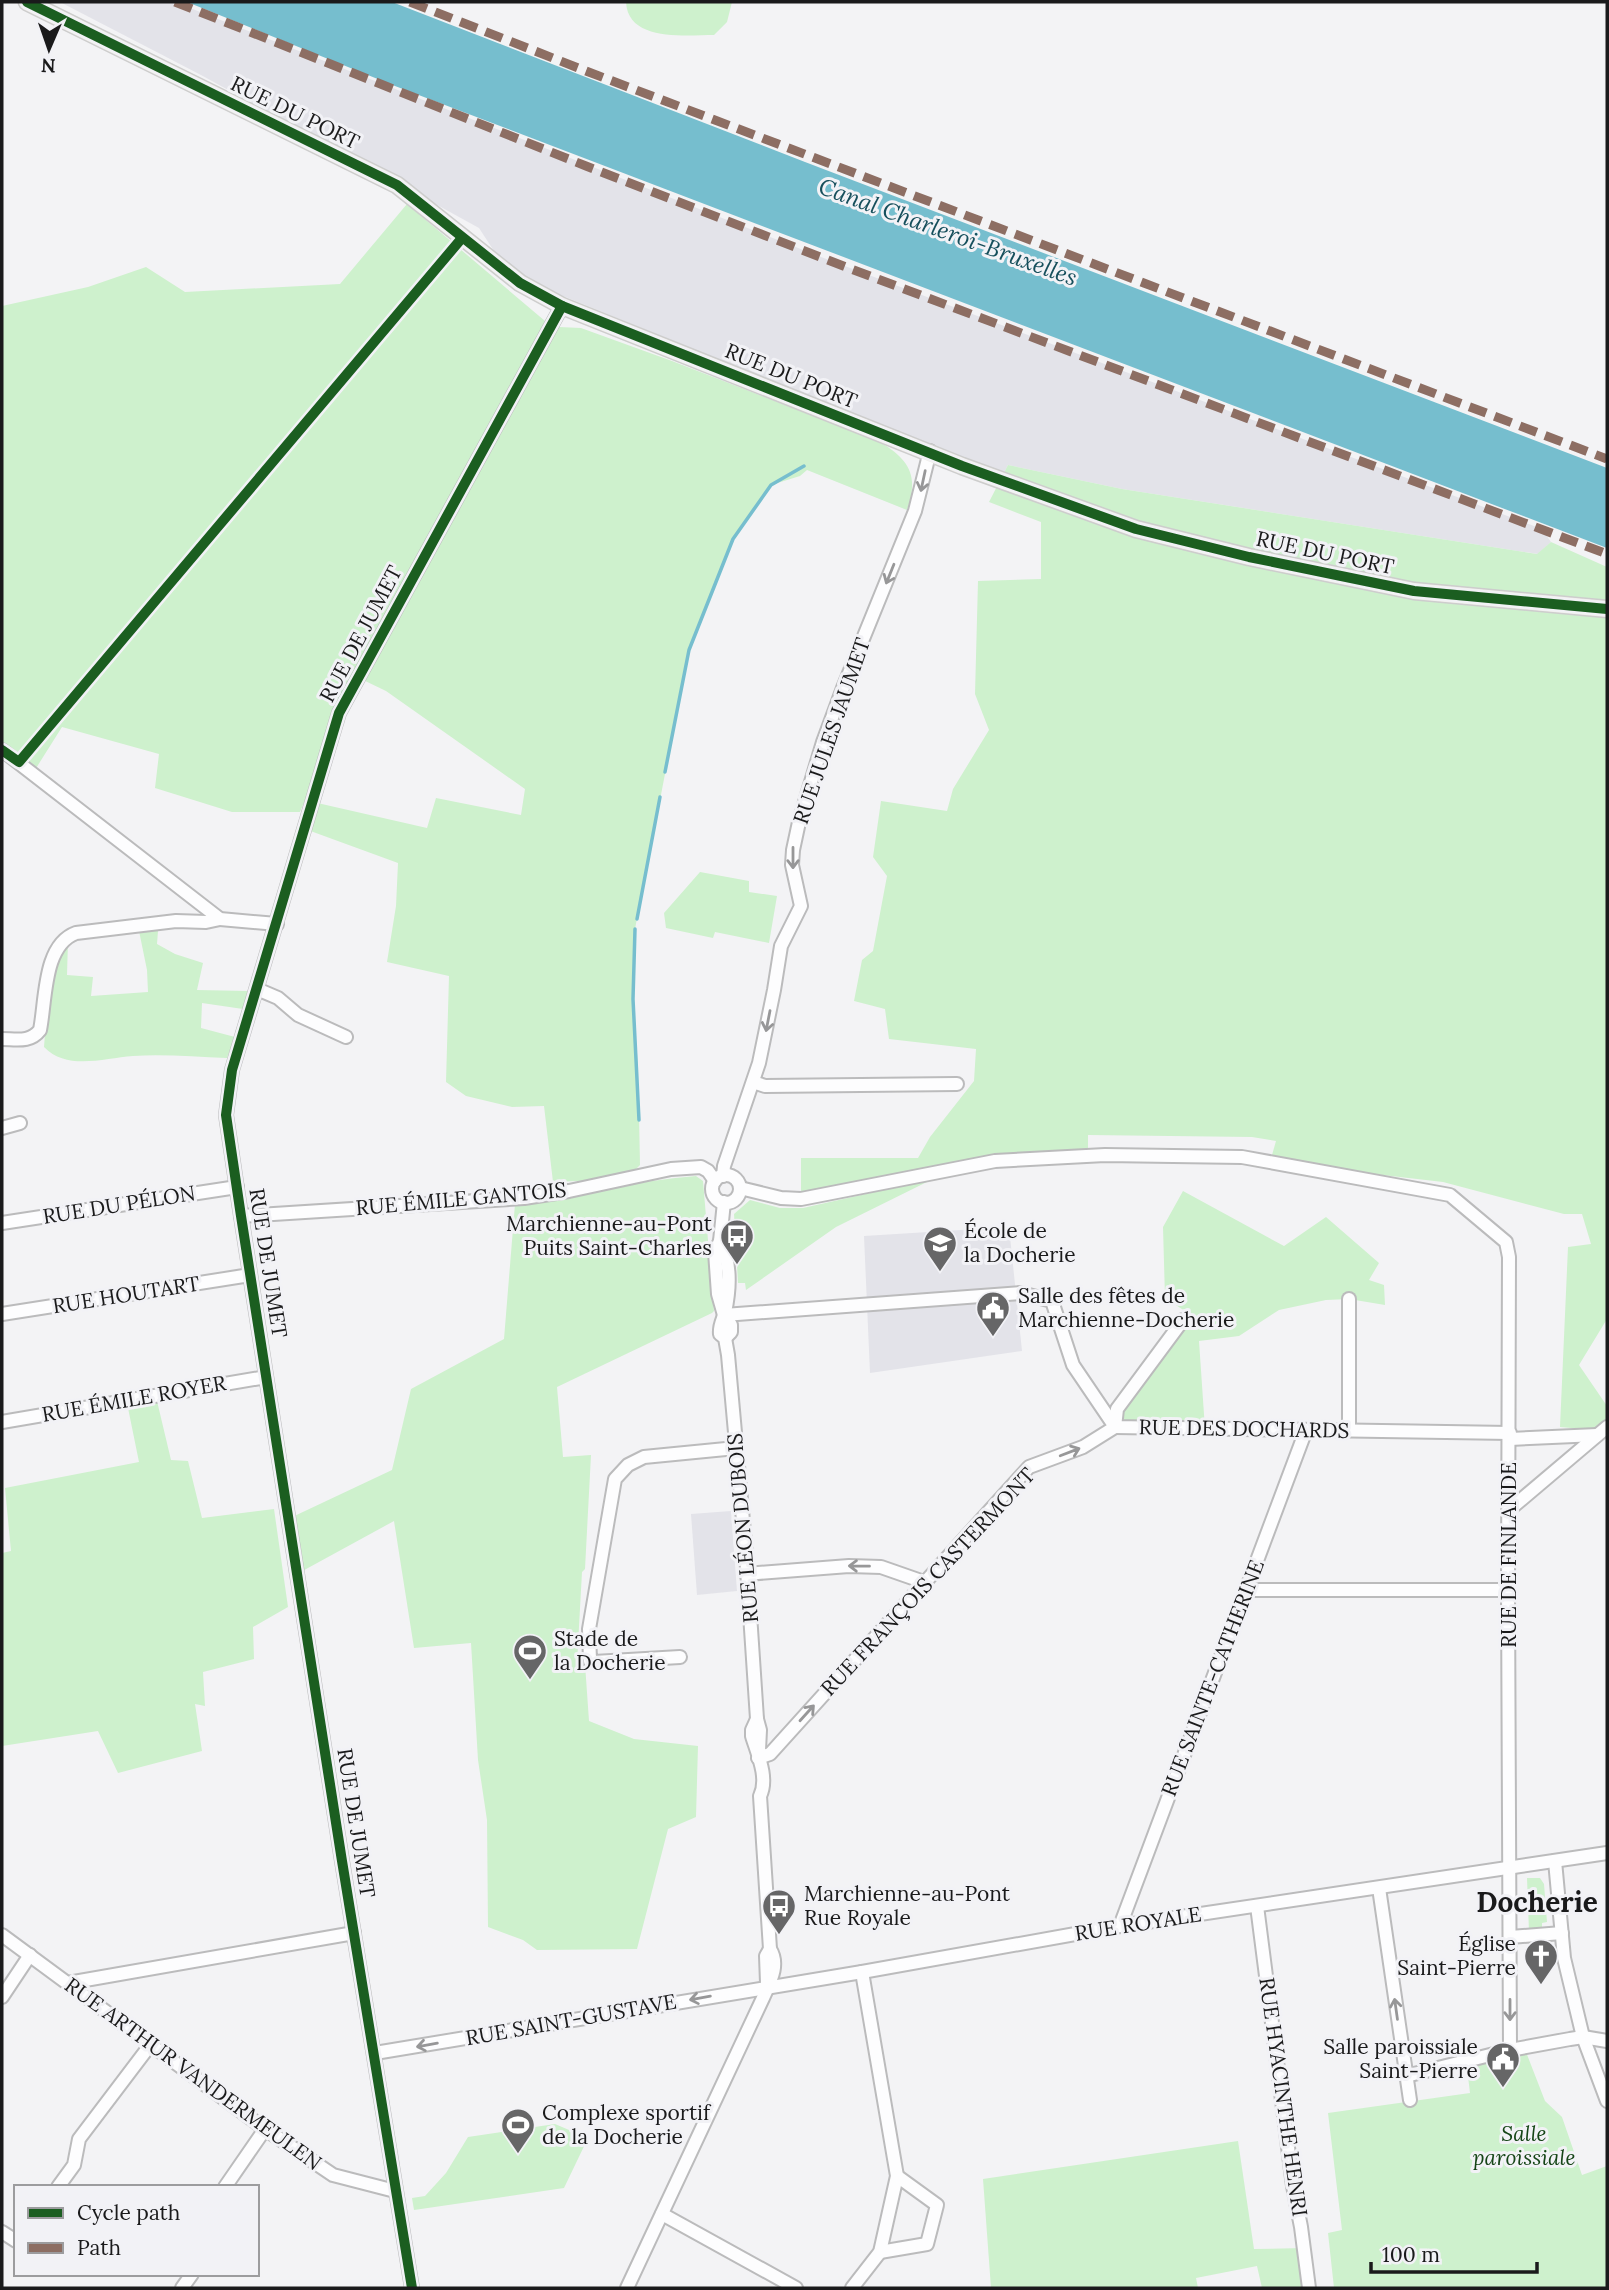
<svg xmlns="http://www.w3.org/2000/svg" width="1609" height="2290" font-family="Lora,serif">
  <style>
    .built { fill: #e3e3e9 }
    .green { fill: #cef1cd }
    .water { fill: #76bece }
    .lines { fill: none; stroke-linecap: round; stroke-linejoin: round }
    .stream { stroke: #76bece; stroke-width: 3.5 }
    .minor-casing { stroke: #bbbbbc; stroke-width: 16 }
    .major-casing { stroke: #cdcdcd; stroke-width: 19 }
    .minor { stroke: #fdfdfe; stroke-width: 12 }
    .major { stroke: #f0ede8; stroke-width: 16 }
    .quiet { stroke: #8d6e63; stroke-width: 9; stroke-dasharray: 18 9; stroke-linecap: butt }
    .cycleway-casing { stroke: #f2f2f6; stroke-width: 15 }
    .cycleway { stroke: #1b5e20; stroke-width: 10 }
    .oneway { stroke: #979798 }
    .labels { text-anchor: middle; stroke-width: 6; stroke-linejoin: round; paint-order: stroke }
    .street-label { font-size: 21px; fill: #1a1a1b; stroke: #f2f2f6 }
    .poi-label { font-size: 21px; fill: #1a1a1b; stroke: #f2f2f6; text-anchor: start }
    .park-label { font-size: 21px; font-style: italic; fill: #154516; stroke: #f2f2f6 }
    .water-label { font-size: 23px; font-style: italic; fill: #164f5c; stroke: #f2f2f6 }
    .district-label { font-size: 28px; font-weight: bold; fill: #1a1a1b; stroke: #f2f2f6 }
  </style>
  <rect width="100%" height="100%" fill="#f3f3f5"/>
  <g class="built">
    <path d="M60 2H175L821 257 1542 529 1551 542 1538 554 1122 489 1008 465 1003 475 509 274 479 228 201 75Z"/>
    <path d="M1009 1227 1022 1351 870 1373 864 1236Z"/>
    <path d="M731 1511 737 1591 697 1595 691 1514Z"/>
  </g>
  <g class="green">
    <path d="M626 2H732L727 22 714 35C685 35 628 42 626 2Z"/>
    <path d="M407 204 545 321 374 651 559 327 581 328 672 361 880 442C910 460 919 476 907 510L807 470 800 476 771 485 733 539 689 650 635 929 633 999 638 1067 640 1165 626 1179 553 1182 544 1106 512 1107 466 1096 446 1082 449 976 387 962 396 906 398 863 305 829 313 802 427 828 436 798 521 815 525 789 386 691 359 678 348 698 300 812H232L155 788 159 754 62 727 33 773 2 759V306L88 287 146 267 185 292 340 284Z"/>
    <path d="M1008 465 1122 489 1537 554 1551 542 1607 567V1319L1579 1365 1607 1406V1420L1593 1430 1560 1427 1568 1247 1591 1244 1582 1214H1564L1443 1182 1270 1162 1276 1141 1252 1137 1088 1135V1156H1030L801 1199V1158H918L930 1137 974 1081 976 1049 889 1039 885 1009 854 1001 862 960 873 951 887 876 873 857 881 801 947 811 953 789 989 730 975 694 978 581 1041 579V522L989 502Z"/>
    <path d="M700 872 749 881V892L777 896 769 943 715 932 713 938 666 928 664 913Z"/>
    <path d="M138 926 158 931 157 944 175 954 203 963 197 990 248 991 243 1009 202 1003 201 1028 235 1037 227 1058C196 1057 164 1054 133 1056 104 1058 67 1071 44 1047L50 969 68 941 67 975 93 977 91 996 148 992 147 970Z"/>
    <path d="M696 1176 703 1181 714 1311 712 1313 557 1387 563 1457 591 1455 585 1569 582 1572 577 1663 585 1664 589 1721 634 1739 698 1746 696 1817 668 1829 637 1949 537 1950 523 1940 488 1927 487 1820 478 1760 471 1643 414 1648 394 1521 297 1574 288 1519 392 1470 411 1389 504 1339 515 1204C576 1196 635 1181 696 1176Z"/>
    <path d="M933 1179 836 1227 746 1290 745 1283H738L734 1214 750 1200 780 1208H803Z"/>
    <path d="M1183 1191 1284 1246 1326 1217 1379 1263 1369 1280 1384 1285 1385 1305 1349 1299 1326 1300 1279 1310 1239 1336 1199 1341 1205 1429 1115 1427 1117 1409 1188 1313 1165 1298 1163 1227Z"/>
    <path d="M157 1401 171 1460 188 1461 202 1518 274 1509 288 1607 253 1627 254 1659 203 1672 205 1706 195 1704 202 1751 118 1773 98 1731 2 1746V1553L11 1551 5 1488 139 1462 128 1408Z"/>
    <path d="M1527 1878H1540L1544 1884 1547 1922 1542 1923V1932H1529Z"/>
    <path d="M1526 2052 1545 2101 1562 2117 1582 2175 1607 2166V2288H1334L1328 2233 1342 2230 1328 2113 1470 2093 1467 2068Z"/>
    <path d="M555 2124 588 2138 564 2188 414 2210 412 2198 425 2196 446 2173 468 2137Z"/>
    <path d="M1238 2141 1254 2249 1304 2248 1309 2288H1262L1257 2266 1196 2278 1198 2288H991L983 2179Z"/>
  </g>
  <path class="water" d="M187 2H392L805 162 1607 468V548L395 86Z"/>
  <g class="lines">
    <g class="stream">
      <path d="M665 772 689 650 733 539 771 485 804 466"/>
      <path d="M637 919 660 797"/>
      <path d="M635 929 633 999 639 1120"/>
    </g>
    <g class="minor-casing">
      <g id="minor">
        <path d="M2 750 220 919 277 924"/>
        <path d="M257 989 278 998 298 1015 346 1037"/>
        <path d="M2 1039C16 1039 30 1043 40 1030 46 1000 43 945 76 933L176 921 206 922 220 919"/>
        <path d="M753 1082 765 1086 957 1084"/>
        <path d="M2 1128 20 1123"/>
        <circle cx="726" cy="1189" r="14"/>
        <path d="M723 1176 724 1166 759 1063 774 990 781 946 801 906 792 865 793 850 799 822 823 742 843 688 915 511 930 451"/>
        <path d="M740 1188 781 1198 801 1199 995 1161 1105 1155 1242 1157 1450 1195 1506 1242 1509 1257 1508 1590 1510 2050"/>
        <path d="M724 1202 720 1241 715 1252 718 1294 724 1315 731 1325V1332L725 1338"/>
        <path d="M241 1216 524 1198 569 1191 671 1169 701 1167 708 1171 715 1181"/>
        <path d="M2 1223 237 1187"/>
        <path d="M720 1241C731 1262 730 1289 725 1312 723 1320 719 1325 720 1334L725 1338 728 1355 746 1554 757 1719 760 1730 759 1750"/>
        <path d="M1349 1299V1430"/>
        <path d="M2 1314 250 1275"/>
        <path d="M724 1315 1021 1293 1052 1301 1073 1365 1115 1427 1510 1433"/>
        <path d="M2 1422 266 1377"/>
        <path d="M1510 1439 1597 1435"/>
        <path d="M1509 1510 1607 1427"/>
        <path d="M746 1574 849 1566 881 1567 924 1582"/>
        <path d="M1247 1590H1508"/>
        <path d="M680 1657 594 1662 590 1661 589 1629 615 1479 628 1465 644 1457 736 1448"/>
        <path d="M758 1758 770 1754 1029 1467 1083 1447 1115 1427 1117 1409 1183 1320"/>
        <path d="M1555 1861 1564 1958 1583 2037 1607 2101"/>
        <path d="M1379 1888 1410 2100"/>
        <path d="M1257 1906 1293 2186 1301 2227 1309 2288"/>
        <path d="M1120 1926 1306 1430"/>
        <path d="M2 1935 265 2129 333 2175 395 2191"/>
        <path d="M1510 1937 1562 1933"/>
        <path d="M68 1983 354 1933"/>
        <path d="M767 1983 766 1956 770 1949"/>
        <path d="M2 1997 30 1955"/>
        <path d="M375 2053 862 1972 1120 1926 1607 1853"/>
        <path d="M1406 2076 1510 2050 1570 2039 1583 2037 1607 2041"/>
        <path d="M58 2187 74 2165 79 2139 151 2044"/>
        <path d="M225 2187 265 2129"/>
        <path d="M662 2214 796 2288"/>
        <path d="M2 2232 16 2241"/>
        <path d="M880 2252 927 2244 937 2205 897 2176"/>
        <path d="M182 2288 192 2274"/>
        <path d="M412 2288 342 1861 241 1216 226 1115 232 1070 339 713 562 306"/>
        <path d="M627 2288 763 1998C770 1982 780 1965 770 1949L760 1796C769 1778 757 1753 752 1736V1730L757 1719"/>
        <path d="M852 2288 880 2252 897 2176 862 1972"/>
      </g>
    </g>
    <g class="major-casing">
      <path id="major" d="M27 2 397 185 520 283 562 306 962 466 1136 529 1249 557 1414 591 1607 609"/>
    </g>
    <use href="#minor" class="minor"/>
    <use href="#major" class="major"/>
    <g class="quiet">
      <path d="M175 2 586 166 846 267 1607 554"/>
      <path d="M410 2 586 71 1607 459"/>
    </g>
    <g class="cycleway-casing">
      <g id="cycleway">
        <path d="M27 2 397 185 520 283 562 306 962 466 1136 529 1249 557 1414 591 1607 609"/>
        <path d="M2 750 19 762 462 238"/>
        <path d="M412 2288 342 1861 241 1216 226 1115 232 1070 339 713 562 306"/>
      </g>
    </g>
    <use href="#cycleway" class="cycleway"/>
  </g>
  <defs><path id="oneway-shaft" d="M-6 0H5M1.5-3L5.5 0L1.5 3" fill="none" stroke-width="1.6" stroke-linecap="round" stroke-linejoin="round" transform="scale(1.75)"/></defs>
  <g class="oneway">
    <use href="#oneway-shaft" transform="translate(923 481) rotate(102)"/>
    <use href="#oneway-shaft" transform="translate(890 574) rotate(112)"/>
    <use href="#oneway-shaft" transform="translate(793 858) rotate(90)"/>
    <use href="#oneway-shaft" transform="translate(768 1021) rotate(101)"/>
    <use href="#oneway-shaft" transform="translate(1070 1452) rotate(-21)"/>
    <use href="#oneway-shaft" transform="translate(859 1566) rotate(-179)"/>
    <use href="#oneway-shaft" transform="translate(807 1713) rotate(-48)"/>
    <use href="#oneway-shaft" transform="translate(700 1998) rotate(170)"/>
    <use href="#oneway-shaft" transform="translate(1396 2009) rotate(-98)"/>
    <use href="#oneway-shaft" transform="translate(1510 2010) rotate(90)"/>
    <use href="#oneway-shaft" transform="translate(427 2045) rotate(170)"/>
  </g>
  <defs>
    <g id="bus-pin" transform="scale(1.75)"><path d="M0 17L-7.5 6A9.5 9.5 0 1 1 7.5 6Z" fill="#666667" stroke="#f2f2f6"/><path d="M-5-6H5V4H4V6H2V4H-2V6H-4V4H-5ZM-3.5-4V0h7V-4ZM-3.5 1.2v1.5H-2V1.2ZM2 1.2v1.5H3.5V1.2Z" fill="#fff"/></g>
    <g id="school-pin" transform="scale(1.75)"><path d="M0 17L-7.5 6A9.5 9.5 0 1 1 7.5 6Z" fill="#666667" stroke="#f2f2f6"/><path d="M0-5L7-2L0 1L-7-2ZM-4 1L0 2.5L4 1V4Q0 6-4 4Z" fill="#fff"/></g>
    <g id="civic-pin" transform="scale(1.75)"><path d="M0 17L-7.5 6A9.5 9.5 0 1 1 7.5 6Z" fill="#666667" stroke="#f2f2f6"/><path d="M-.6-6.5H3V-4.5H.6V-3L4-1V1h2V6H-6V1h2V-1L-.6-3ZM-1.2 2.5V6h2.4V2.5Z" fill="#fff"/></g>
    <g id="stadium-pin" transform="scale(1.75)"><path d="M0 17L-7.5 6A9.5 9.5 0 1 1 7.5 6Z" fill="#666667" stroke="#f2f2f6"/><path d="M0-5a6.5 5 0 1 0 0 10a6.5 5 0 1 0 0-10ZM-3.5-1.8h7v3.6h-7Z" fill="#fff"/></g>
    <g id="church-pin" transform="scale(1.75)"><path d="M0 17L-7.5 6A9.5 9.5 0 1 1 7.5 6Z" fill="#666667" stroke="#f2f2f6"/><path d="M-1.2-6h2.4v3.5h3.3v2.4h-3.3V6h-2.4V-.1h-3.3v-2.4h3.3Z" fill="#fff"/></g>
  </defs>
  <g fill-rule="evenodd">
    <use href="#bus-pin" x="737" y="1236"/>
    <use href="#school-pin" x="940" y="1243"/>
    <use href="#civic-pin" x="993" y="1308"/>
    <use href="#stadium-pin" x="530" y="1651"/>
    <use href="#bus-pin" x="779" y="1906"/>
    <use href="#church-pin" x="1541" y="1956"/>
    <use href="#civic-pin" x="1503" y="2059"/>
    <use href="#stadium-pin" x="518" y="2125"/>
  </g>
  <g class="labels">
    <g class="street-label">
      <text transform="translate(295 113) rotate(26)" y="7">RUE DU PORT</text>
      <text transform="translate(791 376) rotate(22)" y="7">RUE DU PORT</text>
      <text transform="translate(1325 553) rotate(12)" y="7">RUE DU PORT</text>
      <text transform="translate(361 634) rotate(-62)" y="7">RUE DE JUMET</text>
      <text transform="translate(832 731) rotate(-71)" y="7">RUE JULES JAUMET</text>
      <text transform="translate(461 1199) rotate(-5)" y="7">RUE ÉMILE GANTOIS</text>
      <text transform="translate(119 1205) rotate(-9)" y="7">RUE DU PÉLON</text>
      <text transform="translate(268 1263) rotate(81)" y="7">RUE DE JUMET</text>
      <text transform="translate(126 1295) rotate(-9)" y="7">RUE HOUTART</text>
      <text transform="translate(134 1399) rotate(-10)" y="7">RUE ÉMILE ROYER</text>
      <text transform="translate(1244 1429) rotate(1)" y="7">RUE DES DOCHARDS</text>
      <text transform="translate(743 1528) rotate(-95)" y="7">RUE LÉON DUBOIS</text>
      <text transform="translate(1509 1555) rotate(-90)" y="7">RUE DE FINLANDE</text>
      <text transform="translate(928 1582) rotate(-47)" y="7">RUE FRANÇOIS CASTERMONT</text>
      <text transform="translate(1213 1678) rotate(-69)" y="7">RUE SAINTE-CATHERINE</text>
      <text transform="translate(356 1823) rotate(81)" y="7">RUE DE JUMET</text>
      <text transform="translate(1138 1924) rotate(-9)" y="7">RUE ROYALE</text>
      <text transform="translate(571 2020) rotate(-10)" y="7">RUE SAINT-GUSTAVE</text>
      <text transform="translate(193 2074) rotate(36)" y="7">RUE ARTHUR VANDERMEULEN</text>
      <text transform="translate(1283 2097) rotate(82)" y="7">RUE HYACINTHE HENRI</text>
    </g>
    <g class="poi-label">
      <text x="712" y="1231" text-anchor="end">Marchienne-au-Pont<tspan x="712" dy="24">Puits Saint-Charles</tspan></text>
      <text x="964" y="1238">École de<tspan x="964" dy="24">la Docherie</tspan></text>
      <text x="1018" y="1303">Salle des fêtes de<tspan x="1018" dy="24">Marchienne-Docherie</tspan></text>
      <text x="554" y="1646">Stade de<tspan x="554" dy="24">la Docherie</tspan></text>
      <text x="804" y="1901">Marchienne-au-Pont<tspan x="804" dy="24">Rue Royale</tspan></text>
      <text x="1516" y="1951" text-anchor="end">Église<tspan x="1516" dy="24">Saint-Pierre</tspan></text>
      <text x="1478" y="2054" text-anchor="end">Salle paroissiale<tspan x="1478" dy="24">Saint-Pierre</tspan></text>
      <text x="542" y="2120">Complexe sportif<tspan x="542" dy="24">de la Docherie</tspan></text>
    </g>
    <g class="park-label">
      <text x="1524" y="2141">Salle<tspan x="1524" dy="24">paroissiale</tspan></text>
    </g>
    <g class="water-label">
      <text transform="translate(948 232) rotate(20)" y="8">Canal Charleroi-Bruxelles</text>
    </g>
    <g class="district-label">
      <text x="1537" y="1912">Docherie</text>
    </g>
  </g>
  <rect width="1609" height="2290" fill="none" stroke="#1a1a1b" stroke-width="7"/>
  <rect x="14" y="2185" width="245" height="91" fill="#f2f2f6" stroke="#9c9c9e" stroke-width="2"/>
  <rect x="28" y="2208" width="35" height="10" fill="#1b5e20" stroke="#9c9c9e" stroke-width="2"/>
  <text x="77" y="2220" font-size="21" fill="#1a1a1b">Cycle path</text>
  <rect x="28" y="2243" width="35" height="10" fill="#8d6e63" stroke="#9c9c9e" stroke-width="2"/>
  <text x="77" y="2255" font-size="21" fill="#1a1a1b">Path</text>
  <g transform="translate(49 49) rotate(182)" stroke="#f2f2f6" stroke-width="5" paint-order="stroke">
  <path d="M0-5L12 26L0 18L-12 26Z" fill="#1a1a1b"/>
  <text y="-10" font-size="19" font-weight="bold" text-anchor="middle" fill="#1a1a1b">N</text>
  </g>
  <path d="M1371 2262v10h166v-10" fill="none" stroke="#1a1a1b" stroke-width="3.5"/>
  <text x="1382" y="2262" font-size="21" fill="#1a1a1b" stroke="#f2f2f6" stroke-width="5" paint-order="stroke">100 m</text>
</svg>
